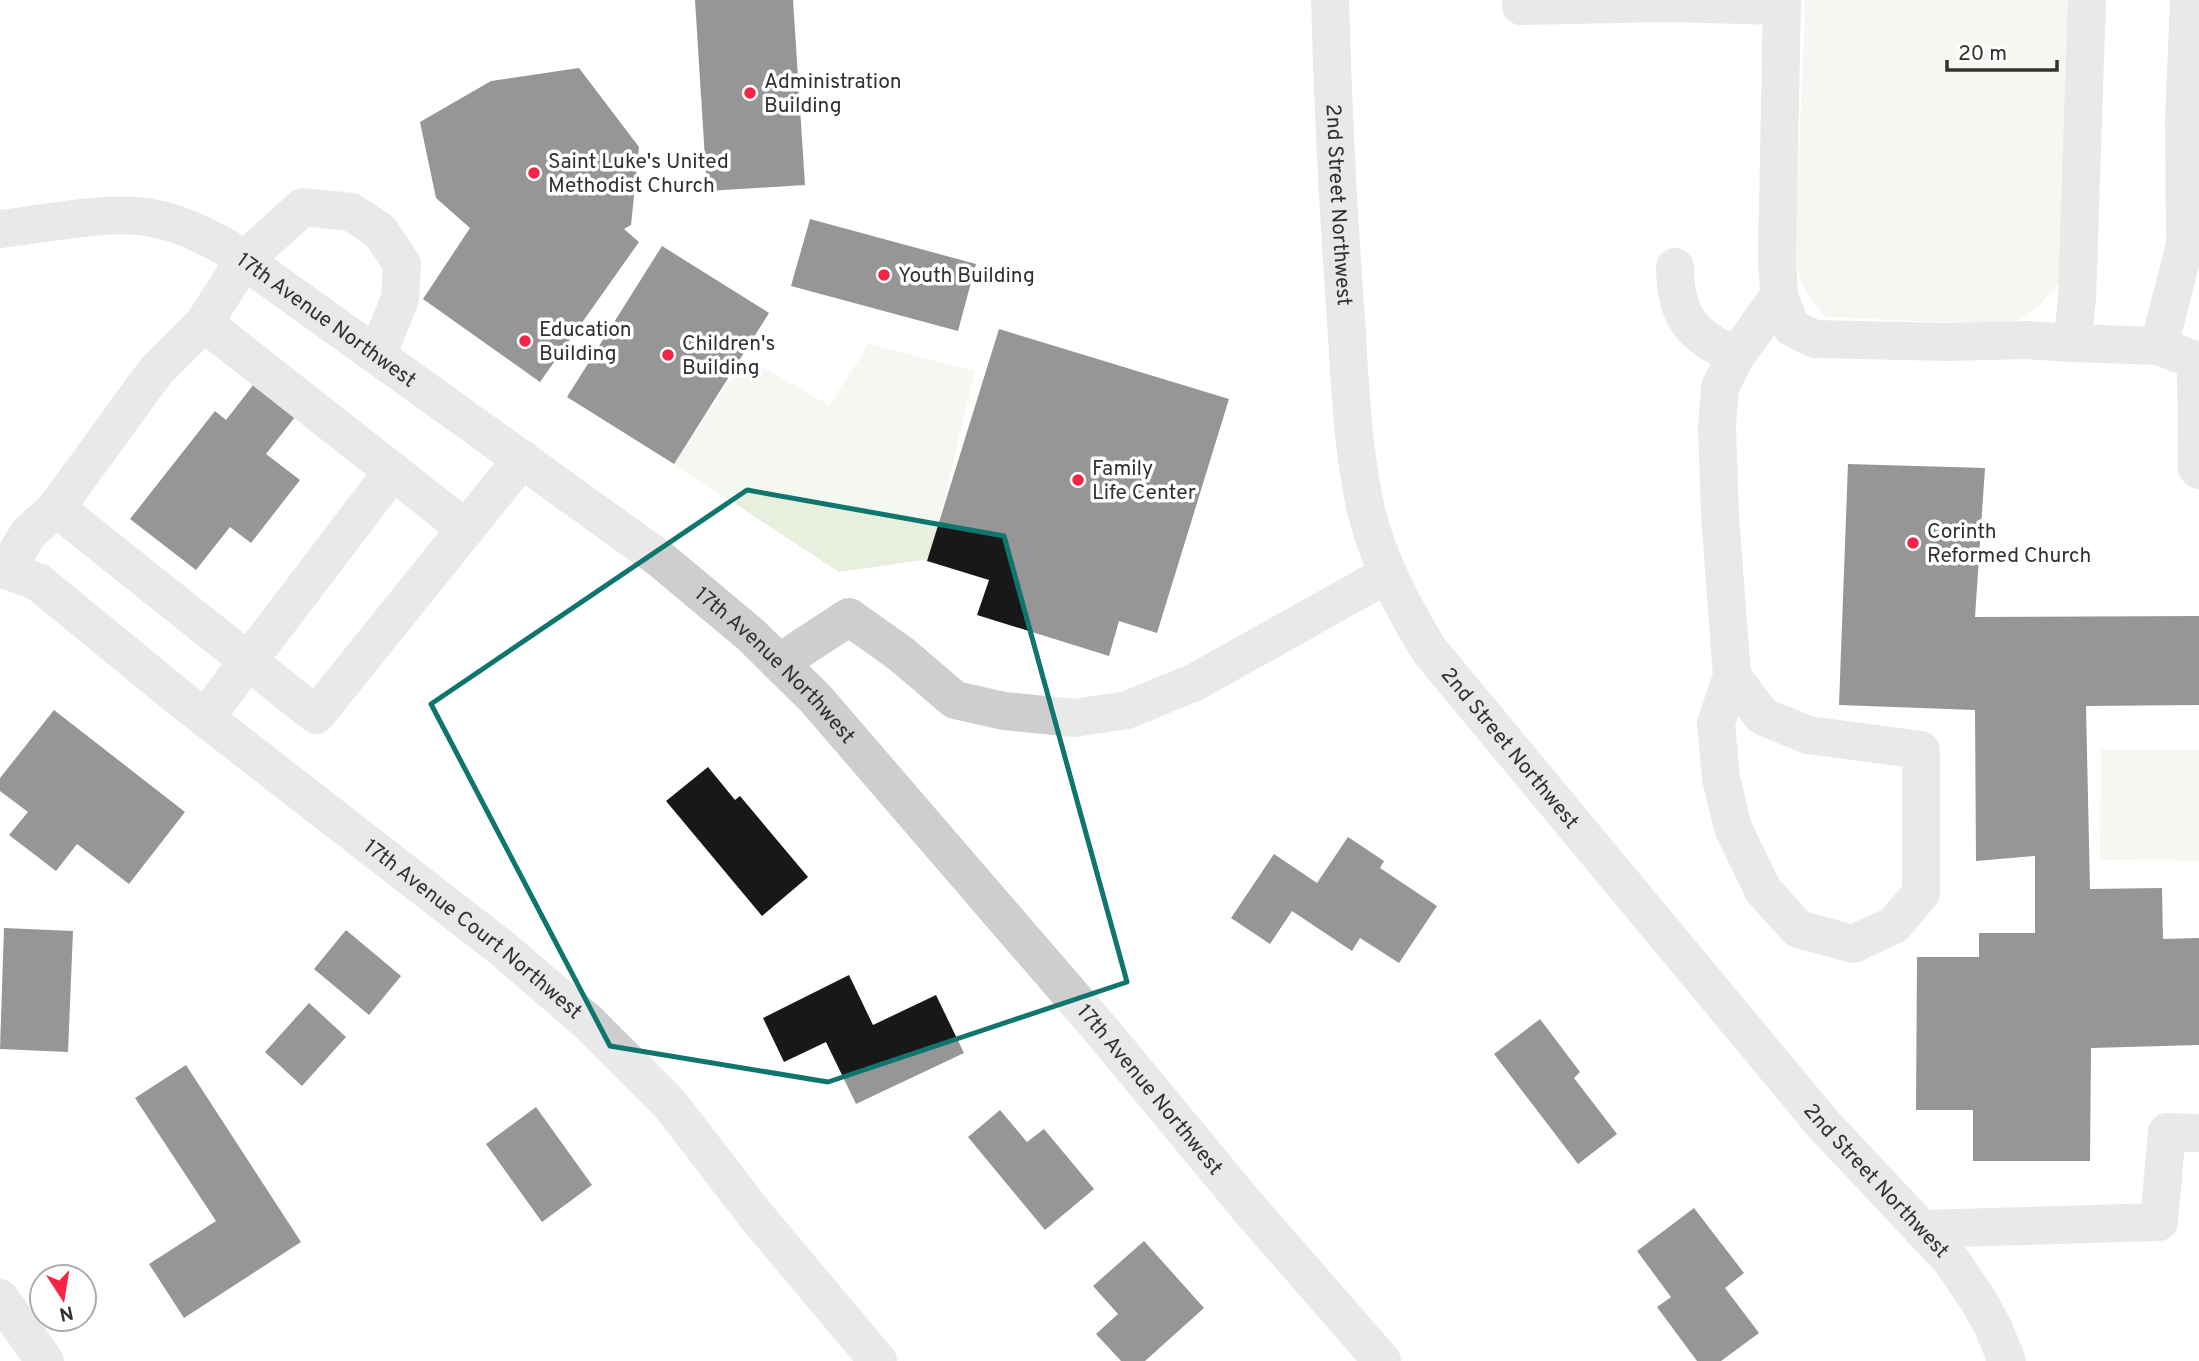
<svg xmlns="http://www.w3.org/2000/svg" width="2199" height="1361" font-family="Overpass,sans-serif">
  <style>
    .green { fill: #e9efde }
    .building { fill: #181818 }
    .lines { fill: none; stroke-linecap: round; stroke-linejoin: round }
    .minor { stroke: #cecece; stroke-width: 38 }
    .marked { fill: none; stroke: #0f766e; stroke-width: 5; stroke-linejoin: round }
    .poi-dot { fill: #f62547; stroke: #fff; stroke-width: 2.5 }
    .labels { text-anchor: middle; stroke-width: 7; stroke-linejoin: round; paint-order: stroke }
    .poi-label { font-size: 21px; fill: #313131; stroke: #fff; text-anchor: start }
    .street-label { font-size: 21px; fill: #313131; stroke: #fff }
  </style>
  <rect width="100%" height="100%" fill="#fff"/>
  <g class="green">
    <path d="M1805 0H2074L2068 273 2036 309 2009 325 1825 317 1802 285 1795 260Z"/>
    <path d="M869 344 975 371 930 559 839 572 673 463 746 358 829 405Z"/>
    <path d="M2101 749 2199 750V861L2100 860Z"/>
  </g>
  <g class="building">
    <path d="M695 0H793L805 185 707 191Z"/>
    <path d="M579 68 639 147 631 225 624 229 639 242 540 382 423 299 470 228 436 198 420 122 491 81Z"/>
    <path d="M810 219 976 264 958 331 791 286Z"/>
    <path d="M662 246 769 313 674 464 567 397Z"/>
    <path d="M999 329 1229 399 1157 633 1119 621 1109 656 977 615 989 580 927 561Z"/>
    <path d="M254 384 295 417 266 454 300 480 251 543 230 527 196 570 130 519 215 411 226 420Z"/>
    <path d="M1848 464 1985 468 1975 617 2199 616V705L2086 706 2090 889 2162 888 2163 939 2199 938V1045L2091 1048 2090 1161H1973V1110H1916L1917 957H1979V933H2035V856L1976 861 1975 710 1839 705Z"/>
    <path d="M54 710 185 812 129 884 77 844 56 871 9 835 28 812 0 791V778Z"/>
    <path d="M708 767 735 800 740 796 808 877 762 916 666 801Z"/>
    <path d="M1348 837 1384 861 1380 868 1437 906 1399 963 1360 938 1352 951 1292 911 1270 944 1231 918 1274 854 1317 883Z"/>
    <path d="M4 928 73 931 68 1052 0 1049Z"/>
    <path d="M346 930 401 976 369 1015 314 969Z"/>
    <path d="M849 975 873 1025 936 995 964 1053 856 1104 826 1042 784 1062 763 1018Z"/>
    <path d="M309 1003 346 1037 302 1086 265 1052Z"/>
    <path d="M1540 1019 1580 1072 1574 1078 1617 1134 1578 1164 1494 1054Z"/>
    <path d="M186 1065 301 1242 184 1318 149 1264 216 1221 135 1098Z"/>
    <path d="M536 1107 592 1185 542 1222 486 1144Z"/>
    <path d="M1000 1110 1027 1142 1044 1129 1094 1189 1045 1230 968 1137Z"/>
    <path d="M1694 1208 1744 1273 1725 1288 1759 1333 1721 1361H1697L1657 1307 1671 1297 1637 1251Z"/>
    <path d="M1144 1241 1204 1308 1145 1361H1121L1096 1334 1118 1314 1093 1286Z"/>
  </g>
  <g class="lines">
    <g class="minor">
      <path id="s1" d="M1330 0C1333 107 1338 213 1346 319 1350 383 1352 447 1366 510 1378 560 1403 607 1429 650L1823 1124 1951 1260 1980 1303 1993 1327 2007 1361"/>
      <path d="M1782 0 1777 257 1779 296 1791 327 1814 339 1949 342 2027 340 2072 343 2077 300 2087 0"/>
      <path d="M1521 6 1666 3 1782 6"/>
      <path id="s2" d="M0 229C44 224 109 210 152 218 178 222 204 235 227 248L659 558 751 635 815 698 1102 1031 1247 1206 1382 1361"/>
      <path d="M1675 267C1675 317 1692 336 1736 356"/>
      <path d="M204 323 466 529"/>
      <path d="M2072 343 2159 346 2199 362"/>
      <path d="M2159 346 2185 245 2184 119 2189 0"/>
      <path d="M377 355 400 299 402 264 380 231 351 212 303 207 244 260 204 323 155 372 56 508 316 715 522 459"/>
      <path d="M2196 362 2197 468 2199 470"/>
      <path id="s3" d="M0 568 38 582 182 700 503 949 589 1023 669 1103 757 1217 878 1361"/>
      <path d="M6 570 28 534 56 508"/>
      <path d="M779 663 849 617 901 654 955 700 1004 711 1074 718 1127 710 1195 682 1388 574"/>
      <path d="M1732 676 1716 723 1721 778 1733 828 1763 890 1798 929 1853 944 1894 925 1921 893V750L1808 735 1762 716 1732 676 1720 515 1717 426 1720 387 1736 356 1779 296"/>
      <path d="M205 718 393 471"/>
      <path d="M1922 1229 2159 1222 2167 1132 2199 1133"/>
      <path d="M0 1298 45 1361"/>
    </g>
  </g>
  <path d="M0 0H2199V1361H0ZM747 490 1004 536 1127 982 828 1082 610 1046 431 704Z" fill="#fff" fill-opacity=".55" fill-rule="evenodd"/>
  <path class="marked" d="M747 490 1004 536 1127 982 828 1082 610 1046 431 704Z"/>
  <g class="poi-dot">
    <circle cx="750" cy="93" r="7"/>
    <circle cx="534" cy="173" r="7"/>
    <circle cx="884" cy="275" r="7"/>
    <circle cx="525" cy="341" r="7"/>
    <circle cx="668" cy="355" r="7"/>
    <circle cx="1078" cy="480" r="7"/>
    <circle cx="1913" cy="543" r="7"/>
  </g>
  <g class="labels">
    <g class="poi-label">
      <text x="764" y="88">Administration<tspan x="764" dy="24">Building</tspan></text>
      <text x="548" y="168">Saint Luke's United<tspan x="548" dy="24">Methodist Church</tspan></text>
      <text x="898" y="282">Youth Building</text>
      <text x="539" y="336">Education<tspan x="539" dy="24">Building</tspan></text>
      <text x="682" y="350">Children's<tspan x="682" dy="24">Building</tspan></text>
      <text x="1092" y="475">Family<tspan x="1092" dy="24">Life Center</tspan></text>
      <text x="1927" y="538">Corinth<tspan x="1927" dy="24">Reformed Church</tspan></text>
    </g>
    <g class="street-label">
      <text dy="7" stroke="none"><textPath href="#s1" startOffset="205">2nd Street Northwest</textPath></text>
      <text dy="7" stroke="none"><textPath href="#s2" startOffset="357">17th Avenue Northwest</textPath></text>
      <text dy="7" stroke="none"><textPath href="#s2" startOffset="924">17th Avenue Northwest</textPath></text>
      <text dy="7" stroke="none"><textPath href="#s1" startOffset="793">2nd Street Northwest</textPath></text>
      <text dy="7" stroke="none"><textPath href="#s3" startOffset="597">17th Avenue Court Northwest</textPath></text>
      <text dy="7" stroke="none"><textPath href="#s2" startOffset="1491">17th Avenue Northwest</textPath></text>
      <text dy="7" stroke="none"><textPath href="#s1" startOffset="1360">2nd Street Northwest</textPath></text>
    </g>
  </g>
  <g transform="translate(63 1298) rotate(168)"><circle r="33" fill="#ffffff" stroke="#adadad" stroke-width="2"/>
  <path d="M0-5L12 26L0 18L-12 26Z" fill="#f62547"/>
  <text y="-10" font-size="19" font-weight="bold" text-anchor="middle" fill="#313131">N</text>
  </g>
  <path d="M1947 60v10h110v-10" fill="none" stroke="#313131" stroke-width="3.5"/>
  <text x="1958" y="60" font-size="21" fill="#313131" stroke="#ffffff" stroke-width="5" paint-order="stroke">20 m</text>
</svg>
